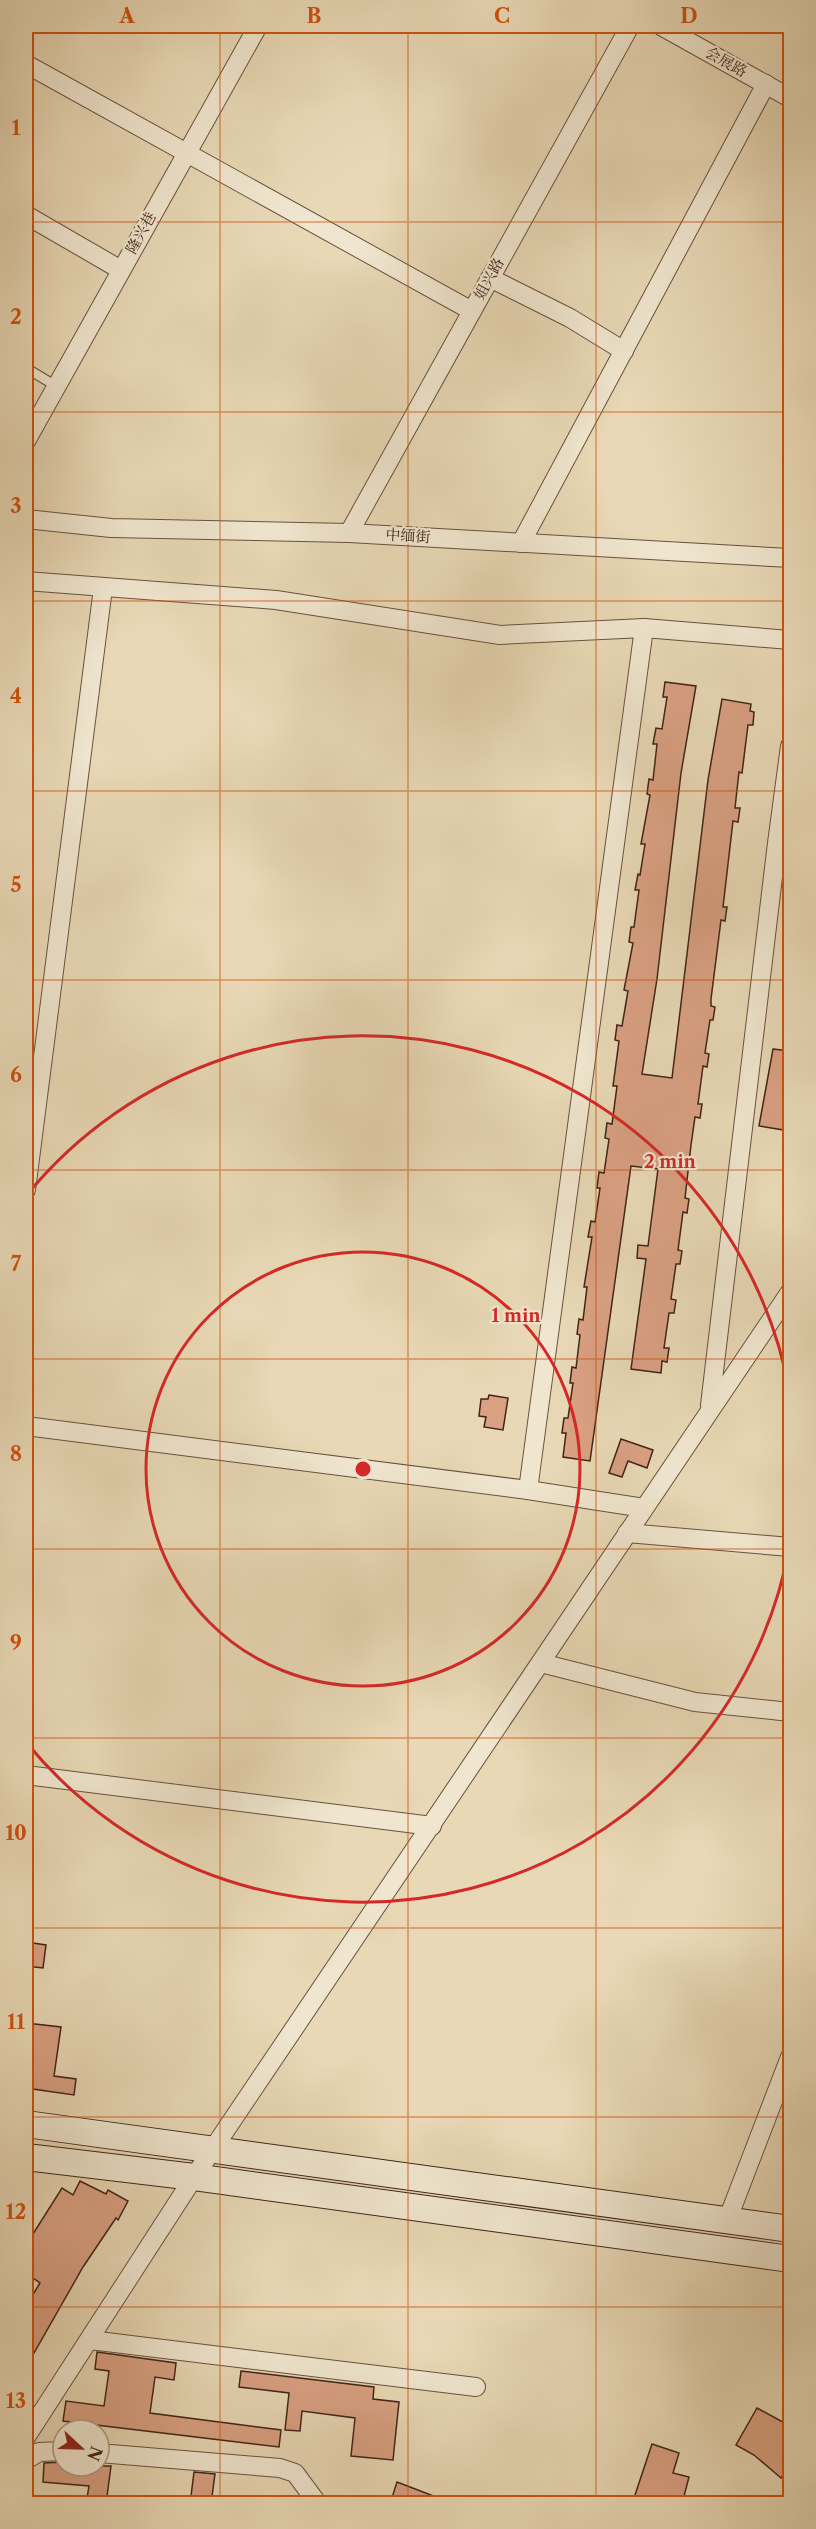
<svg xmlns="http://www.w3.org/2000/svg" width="816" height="2529" font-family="'Libre Caslon Text','Noto Serif SC',serif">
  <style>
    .building { fill: #d9a082; stroke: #402417; stroke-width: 1.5 }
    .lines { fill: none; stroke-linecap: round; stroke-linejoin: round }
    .lane-casing { stroke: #6a513e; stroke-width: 11 }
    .street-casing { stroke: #6a513e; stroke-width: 20 }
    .secondary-casing { stroke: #402417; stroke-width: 28 }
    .lane { stroke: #f0e6cf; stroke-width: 9 }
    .street { stroke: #f0e6cf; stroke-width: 18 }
    .secondary { stroke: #f0e6cf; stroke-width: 26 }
    .grid { fill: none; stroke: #cf510e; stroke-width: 1.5; stroke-opacity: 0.55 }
    .ring { fill: none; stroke: #d62828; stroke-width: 3 }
    .labels { text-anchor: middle; stroke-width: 4.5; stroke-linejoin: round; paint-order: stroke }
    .street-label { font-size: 15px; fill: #402417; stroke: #f0e6cf }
    .centre { fill: #d62828; stroke: #f0e6cf; stroke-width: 3 }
    .ring-label { font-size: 18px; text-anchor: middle; font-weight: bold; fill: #d62828; stroke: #f0e6cf; stroke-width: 4.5; stroke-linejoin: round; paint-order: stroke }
    .neatline { fill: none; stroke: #cf510e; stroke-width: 2 }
    .grid-label { font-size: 20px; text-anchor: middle; font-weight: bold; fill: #cf510e }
  </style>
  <rect width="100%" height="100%" fill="#e8d8b5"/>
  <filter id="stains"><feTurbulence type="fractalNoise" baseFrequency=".00333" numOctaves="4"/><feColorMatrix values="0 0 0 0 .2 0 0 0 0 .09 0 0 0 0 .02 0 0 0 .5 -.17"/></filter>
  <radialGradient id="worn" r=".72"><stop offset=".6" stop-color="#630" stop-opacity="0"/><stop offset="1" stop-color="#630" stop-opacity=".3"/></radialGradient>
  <g class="building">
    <path d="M665 682 696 686 681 773 657 979 642 1074 672 1078 708 780 722 699 751 704 750 711 754 712 753 725H748L742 773 739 772 735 808H740L738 822 733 821 723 907H727L725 921 721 920 711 999V1006L715 1007 713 1020H710L705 1053 709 1054 707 1067 703 1066 698 1104H702L700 1118 695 1117 691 1145 685 1198 689 1199 687 1213 683 1212 678 1250 682 1251 680 1264H676L671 1299 676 1300 674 1313H669L664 1348H669L667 1362 662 1361 661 1373 631 1369 646 1259 637 1258 638 1245 648 1246 658 1169 631 1166 590 1461 563 1457 566 1433H562L564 1418H568L573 1383H570L572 1367 576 1368 580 1335 577 1334 579 1319 583 1320 587 1287H584L592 1237H588L591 1221 595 1222 600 1188H597L599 1172 604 1173 609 1139 605 1138 607 1123 612 1124 617 1086H613L619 1041 615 1040 617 1025 622 1026 628 991 624 990 633 943 629 942 631 927H634L639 890H635L638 874 640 875 645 844H641L650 795 647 794 649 779 653 780 657 744H653L656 728 662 729 667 697H663Z"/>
    <path d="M773 1049 790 1051V1131L759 1126Z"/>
    <path d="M489 1395 508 1398 503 1430 484 1427 486 1417 479 1416 481 1399H488Z"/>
    <path d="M621 1439 653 1450 647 1468 628 1461 622 1477 609 1473Z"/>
    <path d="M26 1942 46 1945 43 1968 26 1966Z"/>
    <path d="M26 2023 61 2027 54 2076 76 2079 74 2095 26 2088Z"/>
    <path d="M80 2181 106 2194 108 2190 128 2201 118 2220 116 2218 83 2267 26 2367V2306L40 2283 26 2273V2245L62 2188 73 2195Z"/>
    <path d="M97 2352 176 2363 174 2380 155 2377 150 2413 281 2430 279 2447 63 2421 66 2401 104 2406 109 2371 95 2369Z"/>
    <path d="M241 2371 374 2387 373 2399 399 2402 393 2460 351 2456 355 2418 302 2411 300 2431 285 2430 289 2393 239 2387Z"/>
    <path d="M757 2408 790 2426V2467L781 2478 754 2455 736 2445Z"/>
    <path d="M652 2444 679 2453 673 2473 689 2477 682 2504H632Z"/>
    <path d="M63 2462V2466H111L106 2504H86L89 2486 43 2482 44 2463Z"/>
    <path d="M194 2472 215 2474 211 2504H190Z"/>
    <path d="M397 2482 449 2502 448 2504H390Z"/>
  </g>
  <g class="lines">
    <g class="lane-casing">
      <path id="lane" d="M26 368 56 386"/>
    </g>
    <g class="street-casing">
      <g id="street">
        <path d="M661 26 790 98"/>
        <path d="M26 64 472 311"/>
        <path d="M26 215 121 270"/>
        <path d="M490 278 570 318 624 351"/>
        <path d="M26 441 258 26"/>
        <path d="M26 519 111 528 349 533 790 558"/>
        <path d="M349 533 630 26"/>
        <path d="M521 543 766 84"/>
        <path d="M26 581 276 600 500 635 644 628 790 640"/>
        <path d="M26 1190 103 588"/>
        <path d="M710 1405 777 843 790 746"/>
        <path d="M26 1426 528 1490 644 1508"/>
        <path d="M528 1490 644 628"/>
        <path d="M627 1533 790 1547"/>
        <path d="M541 1663 695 1702 790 1712"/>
        <path d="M26 1775 432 1826"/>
        <path d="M727 2221 790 2057"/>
        <path d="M90 2340 476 2387"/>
        <path d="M26 2437 194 2177 790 1292"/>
        <path d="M99 2453 280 2468 295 2473 318 2504"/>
        <path d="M26 2460 39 2452 63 2451"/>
      </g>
    </g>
    <g class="secondary-casing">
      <g id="secondary">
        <path d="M26 2124 790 2229"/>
        <path d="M26 2157 194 2177 790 2259"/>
      </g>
    </g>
    <use href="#lane" class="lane"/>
    <use href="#street" class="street"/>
    <use href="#secondary" class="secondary"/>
  </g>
  <path class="grid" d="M220 26V2504M408 26V2504M596 26V2504M26 222H790M26 412H790M26 601H790M26 791H790M26 980H790M26 1170H790M26 1359H790M26 1549H790M26 1738H790M26 1928H790M26 2117H790M26 2307H790"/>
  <g class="ring">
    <circle cx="363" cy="1469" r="217"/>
    <path d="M790 1544A434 434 0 0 1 26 1742M26 1196A434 434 0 0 1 790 1394"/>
  </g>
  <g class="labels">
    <g class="street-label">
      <text transform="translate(726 62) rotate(29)" y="5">会展路</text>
      <text transform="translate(141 233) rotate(-61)" y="5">隆兴巷</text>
      <text transform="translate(489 279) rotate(-61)" y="5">姐兴路</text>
      <text transform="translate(408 536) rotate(3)" y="5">中缅街</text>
    </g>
  </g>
  <circle cx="363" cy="1469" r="9" class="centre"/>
  <g class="ring-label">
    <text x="670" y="1168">2 min</text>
    <text x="516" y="1322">1 min</text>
  </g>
  <rect width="816" height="2529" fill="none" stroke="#e8d8b5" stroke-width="66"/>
  <g transform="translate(81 2448) rotate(112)"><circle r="28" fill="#f0e6cf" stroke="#aa9885" stroke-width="1.5"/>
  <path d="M0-4.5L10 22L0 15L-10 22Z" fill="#8f2418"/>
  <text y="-9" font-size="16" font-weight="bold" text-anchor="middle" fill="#402417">N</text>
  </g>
  <rect x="33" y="33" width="750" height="2463" class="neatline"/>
  <g class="grid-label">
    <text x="127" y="23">A</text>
    <text x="314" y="23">B</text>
    <text x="502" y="23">C</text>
    <text x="689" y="23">D</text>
    <text x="16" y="135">1</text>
    <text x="16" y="324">2</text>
    <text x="16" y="513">3</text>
    <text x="16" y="703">4</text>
    <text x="16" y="892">5</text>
    <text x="16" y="1082">6</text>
    <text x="16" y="1271">7</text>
    <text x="16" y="1461">8</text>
    <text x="16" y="1650">9</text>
    <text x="16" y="1840">10</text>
    <text x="16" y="2029">11</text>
    <text x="16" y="2219">12</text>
    <text x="16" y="2408">13</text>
  </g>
  <rect width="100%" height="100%" filter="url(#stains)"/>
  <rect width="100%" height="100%" fill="url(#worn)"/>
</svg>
